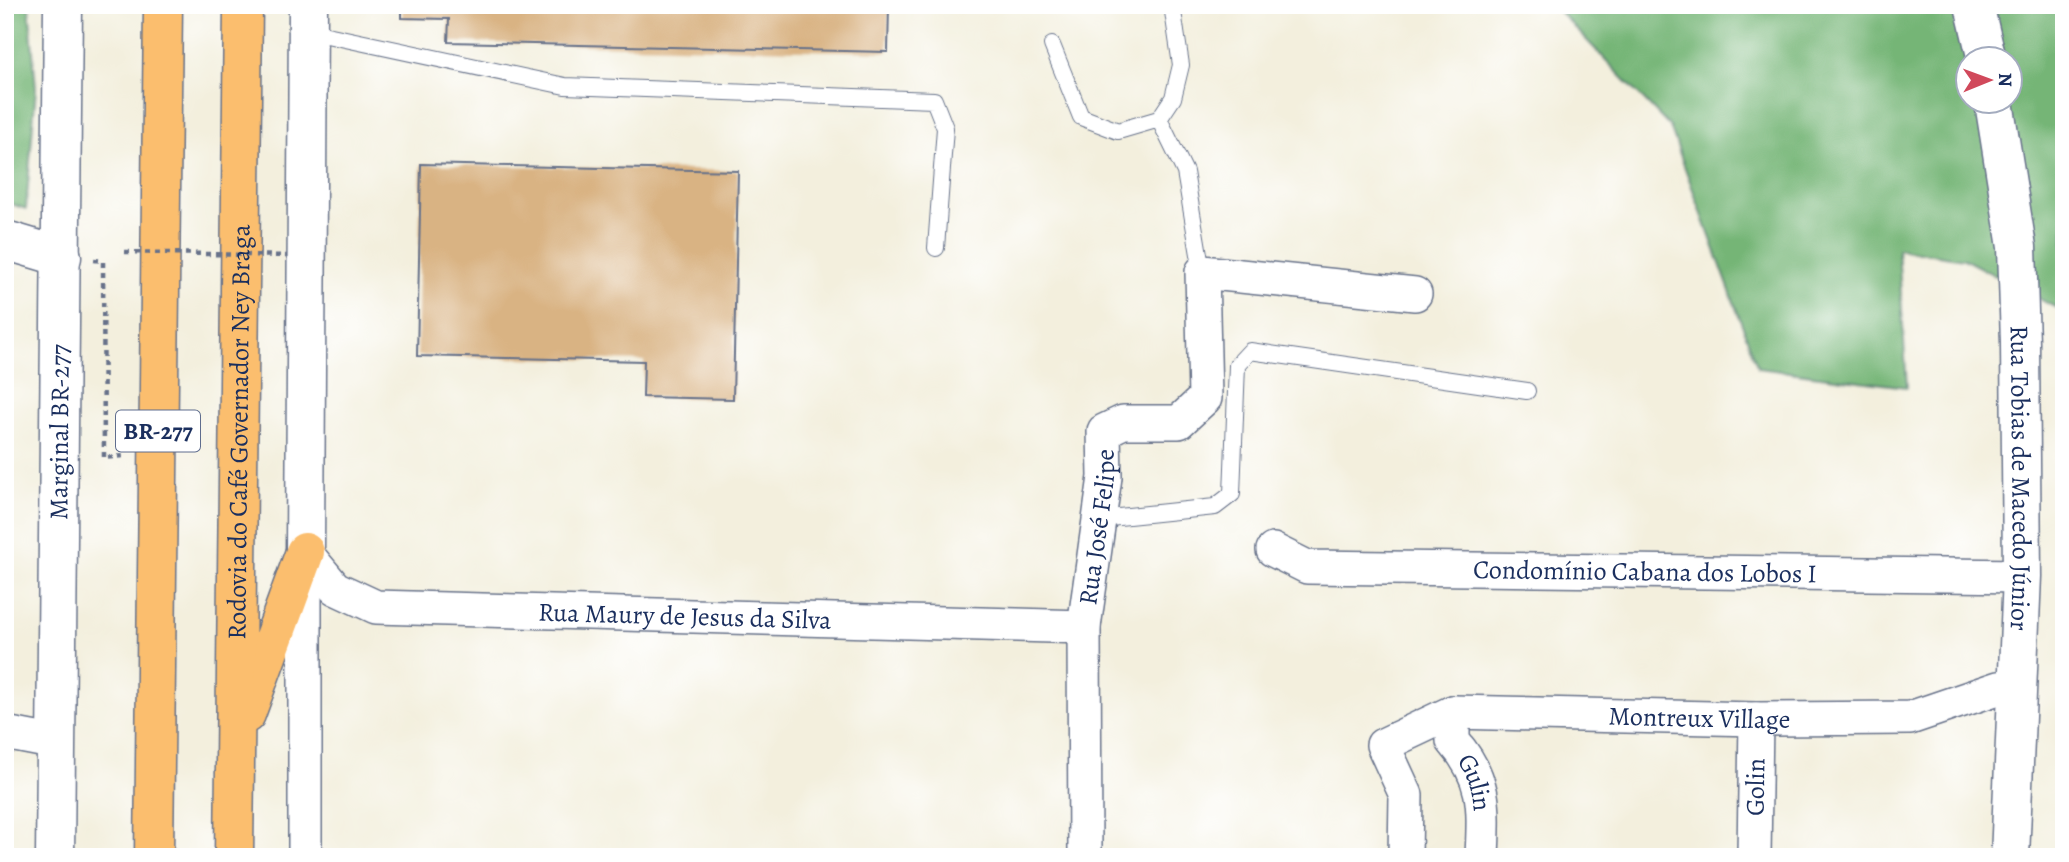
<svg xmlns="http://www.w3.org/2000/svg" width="2069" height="862" font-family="Alegreya,serif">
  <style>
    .forest { fill: #74b576; stroke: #48726a; stroke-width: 2; fill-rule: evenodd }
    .building { fill: #d9b383 }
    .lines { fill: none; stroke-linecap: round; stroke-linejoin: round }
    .service-casing { stroke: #67728a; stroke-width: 18 }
    .minor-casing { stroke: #67728a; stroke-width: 36 }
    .tertiary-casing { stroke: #67728a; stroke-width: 41 }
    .motorway-casing { stroke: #67728a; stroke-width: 41 }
    .path { stroke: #67728a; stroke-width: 4.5; stroke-dasharray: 5 5; stroke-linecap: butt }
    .service { stroke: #fff; stroke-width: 16 }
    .minor { stroke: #fff; stroke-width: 33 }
    .tertiary { stroke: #fff; stroke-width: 38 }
    .motorway { stroke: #fbbe6e; stroke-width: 38 }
    .path-bridge { stroke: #67728a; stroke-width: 4.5; stroke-dasharray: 5 5; stroke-linecap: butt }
    .labels { text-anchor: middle; stroke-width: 6; stroke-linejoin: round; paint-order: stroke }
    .shield { fill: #fff; stroke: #5f6d8e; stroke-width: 2 }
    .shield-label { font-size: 24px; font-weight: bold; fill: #1b2f5e }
    .street-label { font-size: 26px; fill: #1b2f5e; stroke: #fff }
  </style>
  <rect width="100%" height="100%" fill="#fff"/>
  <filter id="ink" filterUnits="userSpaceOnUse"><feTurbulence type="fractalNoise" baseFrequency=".0143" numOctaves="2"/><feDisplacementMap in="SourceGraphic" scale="14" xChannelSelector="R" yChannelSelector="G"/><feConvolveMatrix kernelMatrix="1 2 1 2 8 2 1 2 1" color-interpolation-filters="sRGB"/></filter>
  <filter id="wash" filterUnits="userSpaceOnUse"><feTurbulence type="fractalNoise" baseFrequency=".00686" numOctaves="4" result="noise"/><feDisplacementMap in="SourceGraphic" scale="28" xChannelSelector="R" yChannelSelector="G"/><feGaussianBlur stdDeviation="1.57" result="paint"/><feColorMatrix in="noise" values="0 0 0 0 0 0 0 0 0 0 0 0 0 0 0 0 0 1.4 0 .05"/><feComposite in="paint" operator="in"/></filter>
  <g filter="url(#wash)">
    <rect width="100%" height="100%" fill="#f3efdd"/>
    <g class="forest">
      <path d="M5 5H29L36 88 26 209 5 202Z"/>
      <path d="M1553 5H2064V312L1964 259 1898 249 1907 387 1758 368 1670 127ZM1968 60H2010V102H1968Z"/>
    </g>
    <g id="blocks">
      <g class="building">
        <path d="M402 5H889L888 52 448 42 449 19 402 18Z"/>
        <path d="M421 164 738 171 733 399 643 397 644 361 417 356Z"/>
      </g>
    </g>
  </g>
  <g filter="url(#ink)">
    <use href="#blocks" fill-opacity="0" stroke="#67728a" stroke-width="2"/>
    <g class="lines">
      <g class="service-casing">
        <g id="service">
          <path d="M308 31 565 86 934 100 945 128 936 248"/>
          <path d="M1052 45 1081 117 1118 131 1159 119 1173 98 1181 65 1172 5"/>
          <path d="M1159 119 1185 172 1202 272"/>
          <path d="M1100 519 1215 507 1232 494 1237 365 1250 351 1527 391"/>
        </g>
      </g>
      <g class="minor-casing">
        <g id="minor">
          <path id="s1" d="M1273 550 1307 567 2022 576"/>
          <path id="s2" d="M305 552 335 588 376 607 1084 627"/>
          <path d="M305 565V857"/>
          <path id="s3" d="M1453 712V741C1487 780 1484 808 1482 857"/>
          <path d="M5 733 57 743"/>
          <path id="s4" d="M1085 857 1084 627 1105 477 1104 431 1123 422H1179L1205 398 1202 272 1415 294"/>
          <path id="s5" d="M1405 857 1406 795 1383 745 1453 712 1756 719 1910 718 1998 688 2018 690"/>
          <path id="s6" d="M1754 857 1756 719"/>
        </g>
      </g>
      <g class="tertiary-casing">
        <g id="tertiary">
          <path d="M1974 5 1987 60"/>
          <path id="s7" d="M1994 102 2017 247 2020 343 2022 576 2010 857"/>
          <path d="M5 240 62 257"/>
          <path d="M305 552 308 5"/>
          <path id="s8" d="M55 857 63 5"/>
        </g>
      </g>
      <g class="motorway-casing">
        <g id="motorway">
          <path d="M246 714 305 552"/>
          <path d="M154 857 163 5"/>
          <path id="s9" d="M234 857 243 5"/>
        </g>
      </g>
      <path class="path" d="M94 260 103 261 104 458 124 456"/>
      <use href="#service" class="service"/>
      <use href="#minor" class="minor"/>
      <use href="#tertiary" class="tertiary"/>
      <use href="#motorway" class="motorway"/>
      <path class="path-bridge" d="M125 252 287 256"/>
    </g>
  </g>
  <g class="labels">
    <rect class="shield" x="116" y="410.5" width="84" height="41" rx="5"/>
    <g class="shield-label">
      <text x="158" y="439">BR-277</text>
    </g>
    <g class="street-label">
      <text dy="9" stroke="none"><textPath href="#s8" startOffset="425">Marginal BR-277</textPath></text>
      <text dy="9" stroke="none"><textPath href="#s9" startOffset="425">Rodovia do Café Governador Ney Braga</textPath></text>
      <text dy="9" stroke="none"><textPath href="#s7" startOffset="378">Rua Tobias de Macedo Júnior</textPath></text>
      <text dy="9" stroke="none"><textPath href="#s4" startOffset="331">Rua José Felipe</textPath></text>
      <text dy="9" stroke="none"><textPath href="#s1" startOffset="376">Condomínio Cabana dos Lobos I</textPath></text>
      <text dy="9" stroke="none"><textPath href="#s2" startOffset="401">Rua Maury de Jesus da Silva</textPath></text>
      <text dy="9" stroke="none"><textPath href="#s5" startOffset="441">Montreux Village</textPath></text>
      <text dy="9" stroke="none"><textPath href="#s3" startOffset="77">Gulin</textPath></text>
      <text dy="9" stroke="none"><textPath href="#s6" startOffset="70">Golin</textPath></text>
    </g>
  </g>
  <rect width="2069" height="862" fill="none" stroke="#fff" stroke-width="28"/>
  <g transform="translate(1989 80) rotate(89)"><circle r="33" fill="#ffffff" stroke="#a4acbf" stroke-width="2"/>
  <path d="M0-5L12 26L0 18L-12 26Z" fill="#d1495b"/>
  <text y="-10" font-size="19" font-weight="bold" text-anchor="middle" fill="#1b2f5e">N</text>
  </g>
</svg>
